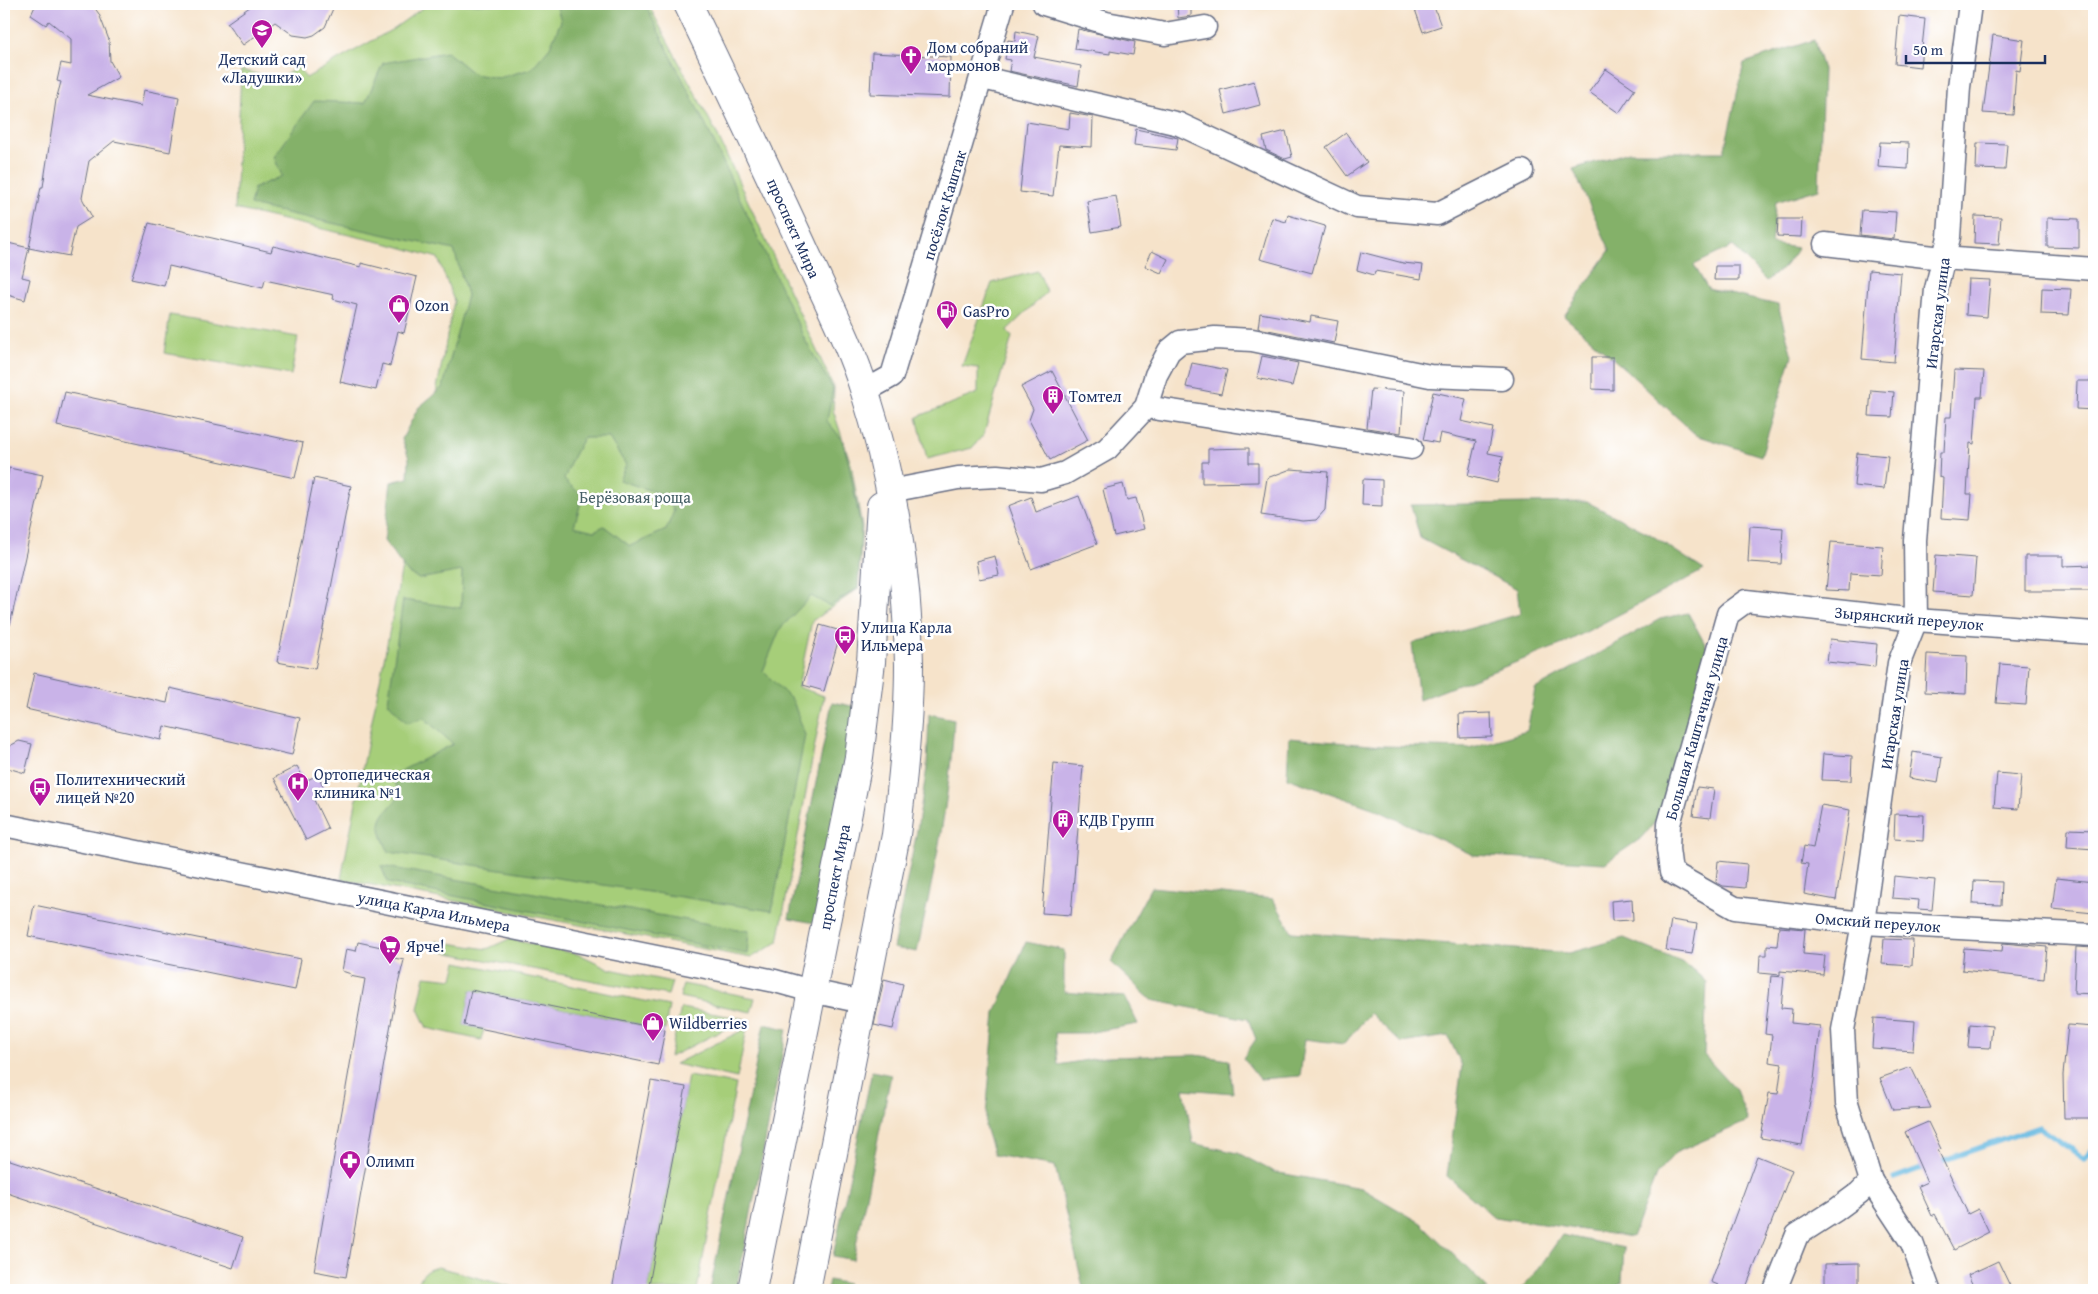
<svg xmlns="http://www.w3.org/2000/svg" width="2098" height="1294" font-family="'Gentium Book Plus',serif">
  <style>
    .green { fill: #a6ce79; stroke: #607e6c }
    .forest { fill: #84b169; stroke: #507064; fill-rule: evenodd }
    .lines { fill: none; stroke-linecap: round; stroke-linejoin: round }
    .stream { stroke: #64b8e0; stroke-width: 5.5 }
    .building { fill: #c9b3e8 }
    .minor-casing { stroke: #686e84; stroke-width: 25 }
    .major-casing { stroke: #686e84; stroke-width: 30 }
    .minor { stroke: #fff; stroke-width: 22 }
    .major { stroke: #fff; stroke-width: 28 }
    .labels { text-anchor: middle; stroke-width: 5; stroke-linejoin: round; paint-order: stroke }
    .poi-label { font-size: 16px; fill: #1b2f5e; stroke: #fff; text-anchor: start }
    .street-label { font-size: 16px; fill: #1b2f5e; stroke: #fff }
    .park-label { font-size: 16px; fill: #455f66; stroke: #fff }
  </style>
  <rect width="100%" height="100%" fill="#fff"/>
  <filter id="ink" filterUnits="userSpaceOnUse"><feTurbulence type="fractalNoise" baseFrequency=".02" numOctaves="2"/><feDisplacementMap in="SourceGraphic" scale="10" xChannelSelector="R" yChannelSelector="G"/><feConvolveMatrix kernelMatrix="1 2 1 2 8 2 1 2 1" color-interpolation-filters="sRGB"/></filter>
  <filter id="wash" filterUnits="userSpaceOnUse"><feTurbulence type="fractalNoise" baseFrequency=".0096" numOctaves="4" result="noise"/><feDisplacementMap in="SourceGraphic" scale="20" xChannelSelector="R" yChannelSelector="G"/><feGaussianBlur stdDeviation="1.12" result="paint"/><feColorMatrix in="noise" values="0 0 0 0 0 0 0 0 0 0 0 0 0 0 0 0 0 1.4 0 .05"/><feComposite in="paint" operator="in"/></filter>
  <g filter="url(#wash)">
    <rect width="100%" height="100%" fill="#f6e3ca"/>
    <g class="green">
      <path d="M428 4H648L716 132 834 388 833 410 851 464 862 527 858 589 812 621 798 687 824 696 778 942 751 958 341 879 454 301 438 258 393 245 235 209 241 70 278 79 298 67 306 78 393 29Z"/>
      <path d="M1038 271 1047 292 1007 330 1012 337 984 434 972 448 927 459 917 417 978 393V368L962 366 992 283Z"/>
      <path d="M170 315 298 337 291 375 164 353Z"/>
      <path d="M509 939 581 955 610 969 672 982 668 995 433 950 436 941 487 949Z"/>
      <path d="M457 962 669 1006 665 1030 471 990 464 1025 484 1029 481 1040 427 1028 418 1009 425 976 453 979Z"/>
      <path d="M683 984 755 998 751 1012 680 997Z"/>
      <path d="M681 1008 745 1019 670 1057Z"/>
      <path d="M747 1028 737 1078 675 1064Z"/>
      <path d="M688 1076 736 1084 697 1290H648Z"/>
      <path d="M438 1267 520 1289 522 1290H417C420 1276 423 1270 438 1267Z"/>
    </g>
    <g class="forest">
      <path d="M556 4H645L711 136 805 340 833 389 827 421 842 439 849 464 861 528 858 588 830 606 811 596 780 629 763 671 793 701 805 735 772 911 389 852C373 821 379 819 401 795L391 776 453 744 424 718 407 723 388 702 403 600 461 608 462 571 419 579 408 573 384 541 391 482 408 478 409 458 402 439 418 408 443 387 467 295 454 250 250 205 254 188 282 176 274 157 314 101 365 103 383 63 447 52 474 74 498 78 531 69 550 47 561 21ZM583 438H609L626 465 619 480 666 496 674 511 666 530 630 546 604 526 594 531 574 526 583 496 564 480 571 461Z"/>
      <path d="M1814 40 1823 70 1819 189 1776 202 1771 244 1798 248 1785 266 1766 281 1733 246 1694 265 1708 289 1778 305 1792 356 1761 456 1696 435 1626 370 1564 316 1610 250 1573 169 1629 152H1724L1744 63Z"/>
      <path d="M1587 502 1650 534 1704 570 1563 644 1419 700 1412 643 1444 636 1520 614 1517 589 1420 538 1411 505Z"/>
      <path d="M1688 613 1709 651 1666 808 1643 837 1605 863 1473 855 1375 809 1287 778 1289 738 1382 746 1469 748 1527 731 1535 689 1660 619Z"/>
      <path d="M832 702 857 707 814 923 789 918Z"/>
      <path d="M929 714 954 719C950 800 934 873 917 952L893 948 916 836 927 768Z"/>
      <path d="M381 866 749 931 747 954 388 883Z"/>
      <path d="M1151 887 1273 899 1292 932 1569 953 1624 938 1686 964 1707 982 1704 1055 1736 1090 1748 1121 1675 1153 1656 1175 1632 1237 1494 1217 1447 1176 1462 1066 1448 1036 1401 1043 1370 1013 1344 1044 1305 1039 1300 1076 1260 1079 1243 1058 1256 1039 1248 1019 1151 1000 1111 962Z"/>
      <path d="M1026 942 1064 950V992L1125 997 1138 1024 1087 1033H1055L1058 1065 1105 1057 1196 1055 1229 1060 1233 1093 1184 1089 1193 1143 1238 1153 1274 1172 1361 1188 1421 1223 1489 1290H1081L1083 1287 1055 1166 994 1155 985 1127 995 1013Z"/>
      <path d="M764 1024 787 1029 736 1290H710Z"/>
      <path d="M872 1071 891 1075 853 1260 833 1256Z"/>
      <path d="M1562 1235 1624 1248 1622 1282 1608 1290H1520L1536 1272Z"/>
      <path d="M829 1280 848 1284 847 1290H827Z"/>
    </g>
    <g class="lines">
      <g class="stream">
        <path d="M1936 1163 2039 1127 2085 1159 2094 1149"/>
        <path d="M1894 1178 1927 1166"/>
      </g>
    </g>
    <g id="blocks">
      <g class="building">
        <path d="M36 4H92L99 14 109 40 110 61 119 77 87 95 141 106 144 90 179 97 170 152 114 141 89 161 82 198 92 217 76 227 69 256 29 248 41 187H43L56 100 61 82 57 81 61 63 71 65V39L49 21 46 25 31 15Z"/>
        <path d="M254 4H335L325 27 314 35 307 37 293 35 275 22 243 45 227 23Z"/>
        <path d="M1177 4H1191V16L1178 18Z"/>
        <path d="M1413 4H1433L1441 26 1423 32Z"/>
        <path d="M1899 16 1925 19 1920 67 1895 64Z"/>
        <path d="M1078 29 1135 42 1133 55 1110 51V54L1075 49Z"/>
        <path d="M1016 31 1039 36 1034 57 1081 66 1078 86 1009 71 1011 60 1005 59 1008 40 1015 41Z"/>
        <path d="M1993 35 2024 40 2020 71 2016 70 2013 115 1983 113Z"/>
        <path d="M872 53 951 57 950 97 870 94Z"/>
        <path d="M1606 69 1635 89 1619 113 1589 92Z"/>
        <path d="M1254 81 1260 105 1226 114 1220 90Z"/>
        <path d="M1070 113 1093 117 1092 147 1059 145 1053 196 1020 192 1027 122 1069 129Z"/>
        <path d="M1136 129 1178 138 1176 150 1134 145Z"/>
        <path d="M1286 131 1292 157 1285 159 1266 150 1263 137Z"/>
        <path d="M1346 133 1367 162 1347 176 1326 147Z"/>
        <path d="M1880 142 1909 143 1908 169 1878 167Z"/>
        <path d="M1977 143 2007 144 2005 170 1976 169Z"/>
        <path d="M1116 196 1121 227 1092 232 1087 201Z"/>
        <path d="M1862 210 1896 212 1894 239 1860 235Z"/>
        <path d="M1288 215 1325 226 1312 273 1260 259 1272 218 1286 222Z"/>
        <path d="M1975 216 2001 217 1999 244 1974 243Z"/>
        <path d="M2047 218 2079 219V248L2047 247Z"/>
        <path d="M1778 219H1802L1801 237 1777 236Z"/>
        <path d="M149 223 271 252 273 246 361 267V263L417 277 404 333 398 331 390 366 382 364 376 390 340 382 357 305 333 299 334 295 265 280 263 288 169 266 164 286 131 279Z"/>
        <path d="M4 242 29 248 22 277 30 279 25 300 4 294Z"/>
        <path d="M1152 251 1168 259 1161 273 1145 266Z"/>
        <path d="M1361 252 1403 263 1423 265 1421 279 1375 271 1374 275 1357 270Z"/>
        <path d="M1715 266H1739V280H1714Z"/>
        <path d="M1869 270 1901 273 1894 362 1862 359Z"/>
        <path d="M1968 279 1990 280 1987 317 1966 315Z"/>
        <path d="M2042 288 2071 289 2069 315 2041 314Z"/>
        <path d="M1260 313 1310 322 1311 316 1338 321 1334 343 1258 328Z"/>
        <path d="M1262 356 1298 363 1292 386 1257 378Z"/>
        <path d="M1592 357H1613V390L1592 389Z"/>
        <path d="M1192 363 1227 370 1221 394 1186 387Z"/>
        <path d="M1954 370 1984 371 1982 397H1977L1974 444 1970 443 1967 494H1972L1970 520 1941 518 1943 478 1939 477 1940 452H1944L1946 417H1951Z"/>
        <path d="M1052 371 1088 440 1050 460 1029 420 1033 409 1021 387Z"/>
        <path d="M2077 381H2094V410L2076 409Z"/>
        <path d="M1371 389 1404 391 1401 433 1367 428Z"/>
        <path d="M1871 390 1894 392 1892 417 1869 416Z"/>
        <path d="M65 392 303 443 295 478 57 426Z"/>
        <path d="M1433 392 1466 399 1461 421 1493 428 1488 453 1503 456 1497 483 1468 476 1476 441 1440 433 1438 443 1423 440Z"/>
        <path d="M1249 448V463H1258V482L1202 483V462H1208V449Z"/>
        <path d="M1857 453 1888 456 1884 489 1854 486Z"/>
        <path d="M9 468 43 475 10 625H4V493Z"/>
        <path d="M1291 469 1328 472 1325 510 1316 520 1303 521 1261 515 1267 478Z"/>
        <path d="M314 478 351 486 315 669 277 662Z"/>
        <path d="M1363 479 1382 480V506L1362 505Z"/>
        <path d="M1123 484 1127 500 1136 498 1144 529 1114 536 1103 489Z"/>
        <path d="M1079 496 1097 544 1031 569 1008 506 1031 497 1036 512Z"/>
        <path d="M1750 526 1783 528 1781 564 1748 562Z"/>
        <path d="M1831 542 1883 546 1881 575 1850 573 1849 591 1826 590Z"/>
        <path d="M1936 555 1976 558 1973 595 1933 592Z"/>
        <path d="M995 556 999 575 979 579 976 561Z"/>
        <path d="M2025 556H2063V566L2094 565V591H2025Z"/>
        <path d="M820 625 841 631 824 691 803 685Z"/>
        <path d="M1830 639 1877 644 1875 667 1827 662Z"/>
        <path d="M1927 654 1967 656 1966 694 1925 692Z"/>
        <path d="M2000 664 2029 666 2026 705 1996 703Z"/>
        <path d="M34 673 167 703 170 688 300 718 292 755 164 726 161 740 26 709Z"/>
        <path d="M1491 713 1492 737 1460 738 1459 714Z"/>
        <path d="M19 741 32 744 25 773 4 767V749Z"/>
        <path d="M1913 752 1942 757 1938 783 1909 778Z"/>
        <path d="M1823 754 1852 756 1851 781 1821 780Z"/>
        <path d="M1054 763 1083 766 1071 915 1042 913Z"/>
        <path d="M297 766 305 781 318 775 327 794 314 800 328 829 306 840 274 778Z"/>
        <path d="M1997 773 2021 775 2018 809 1994 807Z"/>
        <path d="M1697 787 1714 789 1710 818 1693 816Z"/>
        <path d="M1821 805 1850 810 1836 900 1804 894 1808 864 1801 863 1804 846 1813 848Z"/>
        <path d="M1895 814 1924 815 1923 841 1894 839Z"/>
        <path d="M2068 829 2094 830V849L2067 847Z"/>
        <path d="M1718 861 1747 864 1745 888 1723 886 1716 882Z"/>
        <path d="M1894 876 1935 880 1932 910 1918 909 1919 900 1892 898Z"/>
        <path d="M2056 878 2094 882V913L2052 909Z"/>
        <path d="M1974 881 2002 882 2001 905 1973 904Z"/>
        <path d="M1632 899 1633 920 1612 921 1611 901Z"/>
        <path d="M34 905 301 959 295 990 28 936Z"/>
        <path d="M1671 920 1697 924 1692 954 1666 950Z"/>
        <path d="M1779 927 1805 929 1803 954 1825 956 1823 975 1780 971V975L1759 973 1760 955H1767V945L1777 946Z"/>
        <path d="M1884 939 1913 940 1912 966 1882 964Z"/>
        <path d="M358 942 395 950 394 958 404 960 398 984 346 1277 314 1271 365 979 350 976 351 974 342 971 346 949 356 951Z"/>
        <path d="M2003 943 2047 947 2044 979 1962 970 1964 948 2002 951Z"/>
        <path d="M2076 947 2094 948V994L2074 993Z"/>
        <path d="M1771 976 1784 977 1781 1008 1792 1009 1791 1023 1820 1026 1814 1080 1802 1145 1761 1138 1769 1093 1778 1094 1782 1064 1769 1062 1772 1035 1765 1034Z"/>
        <path d="M884 979 903 984 893 1029 874 1025Z"/>
        <path d="M471 990 665 1030 658 1065 464 1025Z"/>
        <path d="M1874 1018 1915 1021 1913 1051 1872 1048Z"/>
        <path d="M1970 1024 1992 1026 1990 1048 1968 1047Z"/>
        <path d="M2068 1025 2094 1027V1118H2064L2063 1075Z"/>
        <path d="M1911 1067 1931 1108 1893 1110 1880 1078Z"/>
        <path d="M651 1081 686 1087 648 1290H612Z"/>
        <path d="M1928 1122 1941 1149 1938 1150 1968 1214 1978 1209 1989 1232 1954 1250 1935 1214 1932 1216 1918 1186 1927 1182 1905 1132Z"/>
        <path d="M1757 1156 1792 1170 1745 1290H1716L1718 1285 1711 1282Z"/>
        <path d="M4 1158 243 1237 233 1268 4 1192Z"/>
        <path d="M1998 1261 2012 1290H1975L1968 1275Z"/>
        <path d="M1859 1263V1290H1825V1264Z"/>
      </g>
    </g>
  </g>
  <g filter="url(#ink)">
    <use href="#blocks" fill-opacity="0" stroke="#686e84" stroke-width="1"/>
    <g class="lines">
      <g class="minor-casing">
        <g id="minor">
          <path d="M1044 4 1106 23 1165 34 1205 27"/>
          <path d="M983 78 1179 124 1357 207 1437 214 1522 171"/>
          <path d="M1825 244 1942 258 2094 269"/>
          <path d="M865 391 892 376 1003 4"/>
          <path d="M1146 407 1411 448"/>
          <path d="M890 491 958 478 997 476 1041 480 1065 473 1107 449 1146 407 1156 375 1169 351 1180 342 1215 338 1252 340 1430 376 1502 379"/>
          <path d="M2094 633 1916 620 1746 601 1728 614 1669 824 1668 849 1671 872 1735 908 1863 923 2094 935"/>
          <path d="M4 825 775 981 811 991 863 1002"/>
          <path d="M1871 1181 1912 1243 1929 1290"/>
          <path d="M1775 1290 1797 1235 1836 1210 1859 1193 1871 1181 1847 1103 1843 1030 1863 923 1899 663 1916 620 1915 540 1936 289 1949 237 1959 87 1970 4"/>
        </g>
      </g>
      <g class="major-casing">
        <g id="major">
          <path d="M688 4C729 89 769 173 808 258 828 302 851 346 865 392 892 477 908 575 909 664 909 721 903 779 896 835L806 1290"/>
          <path d="M752 1290 859 757 871 662 881 506"/>
        </g>
      </g>
      <use href="#minor" class="minor"/>
      <use href="#major" class="major"/>
    </g>
  </g>
  <defs>
    <g id="school-pin" transform="scale(1.125)"><path d="M0 17L-7.5 6A9.5 9.5 0 1 1 7.5 6Z" fill="#b5179e" stroke="#fff"/><path d="M0-5L7-2L0 1L-7-2ZM-4 1L0 2.5L4 1V4Q0 6-4 4Z" fill="#fff"/></g>
    <g id="church-pin" transform="scale(1.125)"><path d="M0 17L-7.5 6A9.5 9.5 0 1 1 7.5 6Z" fill="#b5179e" stroke="#fff"/><path d="M-1.2-6h2.4v3.5h3.3v2.4h-3.3V6h-2.4V-.1h-3.3v-2.4h3.3Z" fill="#fff"/></g>
    <g id="shop-pin" transform="scale(1.125)"><path d="M0 17L-7.5 6A9.5 9.5 0 1 1 7.5 6Z" fill="#b5179e" stroke="#fff"/><path d="M-5-2.5h2.3a2.7 3.5 0 0 1 5.4 0H5L5.5 6h-11ZM-1.5-2.5h3a1.5 2.3 0 0 0-3 0Z" fill="#fff"/></g>
    <g id="fuel-pin" transform="scale(1.125)"><path d="M0 17L-7.5 6A9.5 9.5 0 1 1 7.5 6Z" fill="#b5179e" stroke="#fff"/><path d="M-5.5-6h7V0h2V4h1.3V-2.5L3-4.5l.8-.8L6-3V5H2.5V1h-1V6h-7ZM-4.2-4.7v3.2H.2V-4.7Z" fill="#fff"/></g>
    <g id="building-pin" transform="scale(1.125)"><path d="M0 17L-7.5 6A9.5 9.5 0 1 1 7.5 6Z" fill="#b5179e" stroke="#fff"/><path d="M-4-6H4V6H1V3H-1V6H-4ZM-2.5-4.3h1.7v1.8h-1.7ZM.8-4.3h1.7v1.8H.8ZM-2.5-1h1.7V.8h-1.7ZM.8-1h1.7V.8H.8Z" fill="#fff"/></g>
    <g id="bus-pin" transform="scale(1.125)"><path d="M0 17L-7.5 6A9.5 9.5 0 1 1 7.5 6Z" fill="#b5179e" stroke="#fff"/><path d="M-5-6H5V4H4V6H2V4H-2V6H-4V4H-5ZM-3.5-4V0h7V-4ZM-3.5 1.2v1.5H-2V1.2ZM2 1.2v1.5H3.5V1.2Z" fill="#fff"/></g>
    <g id="hospital-pin" transform="scale(1.125)"><path d="M0 17L-7.5 6A9.5 9.5 0 1 1 7.5 6Z" fill="#b5179e" stroke="#fff"/><path d="M-5-5h3v3.5h4V-5h3V5h-3V1.5h-4V5h-3Z" fill="#fff"/></g>
    <g id="supermarket-pin" transform="scale(1.125)"><path d="M0 17L-7.5 6A9.5 9.5 0 1 1 7.5 6Z" fill="#b5179e" stroke="#fff"/><path d="M-6-5.5h2.5l.6 2H6L4.5 2H-2.5L-4.4-4H-6ZM-1.5 3.2a1.3 1.3 0 1 0 .1 0ZM3 3.2a1.3 1.3 0 1 0 .1 0Z" fill="#fff"/></g>
    <g id="pharmacy-pin" transform="scale(1.125)"><path d="M0 17L-7.5 6A9.5 9.5 0 1 1 7.5 6Z" fill="#b5179e" stroke="#fff"/><path d="M-2-6h4v4h4v4h-4v4h-4v-4h-4v-4h4Z" fill="#fff"/></g>
  </defs>
  <g fill-rule="evenodd">
    <use href="#school-pin" x="262" y="30"/>
    <use href="#church-pin" x="911" y="56"/>
    <use href="#shop-pin" x="399" y="305"/>
    <use href="#fuel-pin" x="947" y="311"/>
    <use href="#building-pin" x="1053" y="396"/>
    <use href="#bus-pin" x="845" y="636"/>
    <use href="#hospital-pin" x="298" y="783"/>
    <use href="#bus-pin" x="40" y="788"/>
    <use href="#building-pin" x="1063" y="820"/>
    <use href="#supermarket-pin" x="390" y="946"/>
    <use href="#shop-pin" x="653" y="1023"/>
    <use href="#pharmacy-pin" x="350" y="1161"/>
  </g>
  <g class="labels">
    <g class="poi-label">
      <text x="927" y="53">Дом собраний<tspan x="927" dy="18">мормонов</tspan></text>
      <text x="262" y="65" text-anchor="middle">Детский сад<tspan x="262" dy="18">«Ладушки»</tspan></text>
      <text x="415" y="311">Ozon</text>
      <text x="963" y="317">GasPro</text>
      <text x="1069" y="402">Томтел</text>
      <text x="861" y="633">Улица Карла<tspan x="861" dy="18">Ильмера</tspan></text>
      <text x="314" y="780">Ортопедическая<tspan x="314" dy="18">клиника №1</tspan></text>
      <text x="56" y="785">Политехнический<tspan x="56" dy="18">лицей №20</tspan></text>
      <text x="1079" y="826">КДВ Групп</text>
      <text x="406" y="952">Ярче!</text>
      <text x="669" y="1029">Wildberries</text>
      <text x="366" y="1167">Олимп</text>
    </g>
    <g class="street-label">
      <text transform="translate(944 205) rotate(-73)" y="6">посёлок Каштак</text>
      <text transform="translate(794 228) rotate(66)" y="6">проспект Мира</text>
      <text transform="translate(1937 313) rotate(-83)" y="6">Игарская улица</text>
      <text transform="translate(1909 618) rotate(5)" y="6">Зырянский переулок</text>
      <text transform="translate(1894 714) rotate(-81)" y="6">Игарская улица</text>
      <text transform="translate(1696 728) rotate(-74)" y="6">Большая Каштачная улица</text>
      <text transform="translate(834 877) rotate(-79)" y="6">проспект Мира</text>
      <text transform="translate(434 911) rotate(11)" y="6">улица Карла Ильмера</text>
      <text transform="translate(1878 922) rotate(4)" y="6">Омский переулок</text>
    </g>
    <g class="park-label">
      <text x="635" y="503">Берёзовая роща</text>
    </g>
  </g>
  <rect width="2098" height="1294" fill="none" stroke="#fff" stroke-width="20"/>
  <path d="M1906 55v8h139v-8" fill="none" stroke="#1b2f5e" stroke-width="2.5"/>
  <text x="1913" y="55" font-size="15" fill="#1b2f5e" stroke="#ffffff" stroke-width="4" paint-order="stroke">50 m</text>
</svg>
